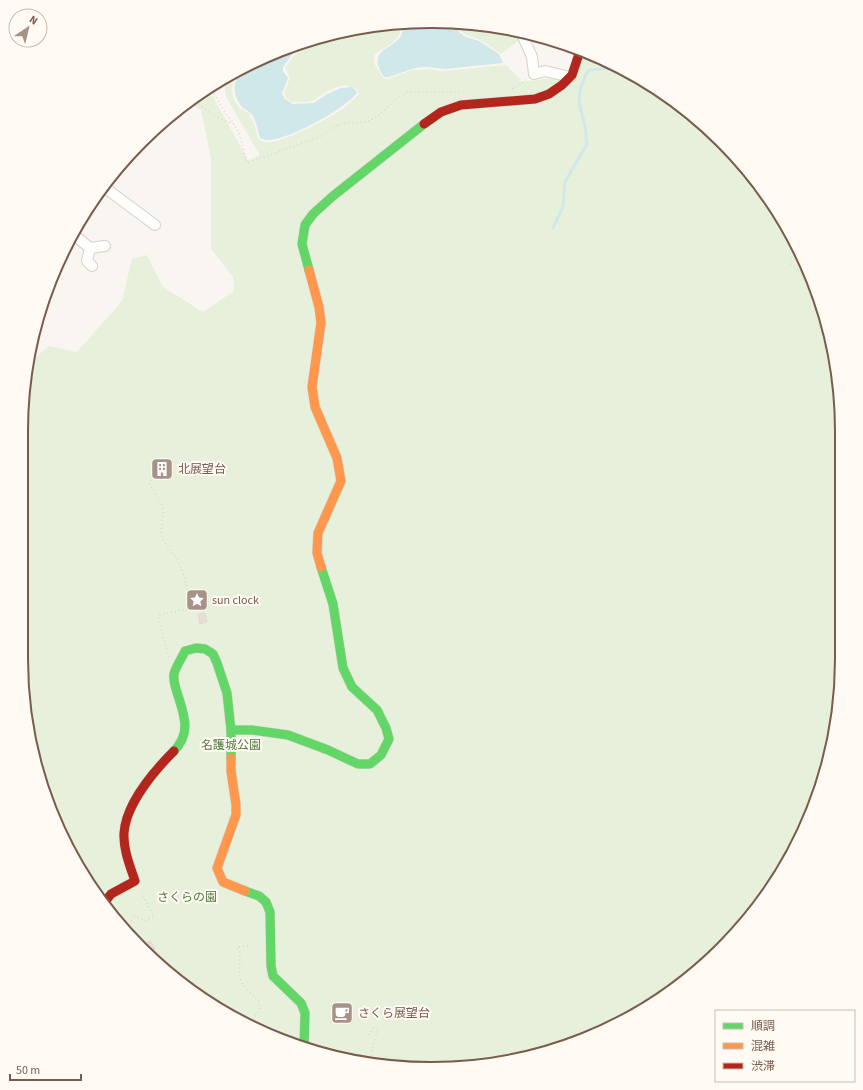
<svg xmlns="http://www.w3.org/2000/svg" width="863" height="1090" font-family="'Source Sans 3','Noto Sans JP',sans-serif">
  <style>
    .green { fill: #e7f0db }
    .water { fill: #d0e8ea }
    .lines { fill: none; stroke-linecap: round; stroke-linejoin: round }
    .stream { stroke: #d0e8ea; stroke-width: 3 }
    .building { fill: #e6ded7; stroke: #e2d8d2 }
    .street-casing { stroke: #d7d1cb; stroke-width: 12 }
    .fast-casing { stroke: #d9d2cb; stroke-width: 10 }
    .slow-casing { stroke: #d9d2cb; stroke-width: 10 }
    .jam-casing { stroke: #d9d2cb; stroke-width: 10 }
    .path { stroke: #dcd5d0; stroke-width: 1.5; stroke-dasharray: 1 3; stroke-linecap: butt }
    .street { stroke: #fefefd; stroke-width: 10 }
    .fast { stroke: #63d668; stroke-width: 9 }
    .slow { stroke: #ff974d; stroke-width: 9 }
    .jam { stroke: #b3261e; stroke-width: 9 }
    .labels { text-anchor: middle; stroke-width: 4; stroke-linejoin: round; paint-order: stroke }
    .poi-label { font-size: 12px; fill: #7a5c4d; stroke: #fffaf3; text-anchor: start }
    .park-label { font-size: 12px; fill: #537a41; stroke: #fffaf3 }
    .rim { fill: none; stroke: #7a5c4d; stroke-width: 2 }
  </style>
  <rect width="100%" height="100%" fill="#f9f5f0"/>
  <g class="green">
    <path d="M455 22 516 31 520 40 501 54C494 49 487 43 480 40 466 34 463 36 455 22Z"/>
    <path d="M378 24H401C403 40 386 47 374 54L375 65 383 78 388 79 412 70 428 69 442 71 506 65 521 80 518 82 556 78 565 89 584 58 590 59 594 56 613 63 682 106 740 161 787 226 820 300 841 404 842 659 834 738 811 816 757 908 702 967 637 1014 538 1055 431 1069 325 1055 226 1014 141 949 76 864 35 765 21 658 22 405 30 362 49 346 77 352 122 301 132 259 147 255 163 287 203 312 234 291 233 277 211 249V159L201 110 187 102 208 88 248 160 260 155 226 97 223 78 238 71C230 81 230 98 240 108 242 110 246 111 248 113 254 120 256 131 258 139 260 140 262 142 264 142 279 145 324 121 338 112 345 107 353 101 359 94L357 89 344 85 327 91 314 100 308 102H292L286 98 284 92 290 78 285 67 303 45 317 39Z"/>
  </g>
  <g class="water">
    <path d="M452 22 459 32 466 37 479 41 499 54 503 63 445 69 426 67 415 68 389 77H384C362 43 406 52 403 24Z"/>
    <path d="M304 42 299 45 283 67V71L288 78 282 93 285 99 293 104 314 103 327 94 341 88 351 87 356 90 357 93C345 109 285 142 266 140 265 140 261 138 260 138 258 131 256 120 252 115 249 111 245 110 242 107 231 94 233 79 244 68Z"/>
  </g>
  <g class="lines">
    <path class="stream" d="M553 228 563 206 565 182 587 144 585 126 579 103 580 90 586 74 589 70 619 67"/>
  </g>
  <g class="building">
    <path d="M205 613 207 622 200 624 198 614Z"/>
    <path d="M150 941 155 949 149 954 143 945Z"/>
    <path d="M341 1002 351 1006 343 1024 334 1019Z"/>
  </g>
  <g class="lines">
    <g class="street-casing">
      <g id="street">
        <path d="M521 32 532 57 534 74 545 71 570 77"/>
        <path d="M104 187 155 225"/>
        <path d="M73 234 90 248 87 261 92 266"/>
        <path d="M90 248 105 246"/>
      </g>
    </g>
    <g class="fast-casing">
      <g id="fast">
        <path d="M309 270 302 244 305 225 313 214 333 196 424 124"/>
        <path d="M231 730H252L288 735 328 750 358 764H370L381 755 389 739 386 728 377 710 352 687 343 668 333 604 321 567"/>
        <path d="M174 751C193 731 183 713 176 689 175 685 173 679 174 674 176 666 182 658 185 651L196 648 205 649 213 654 217 663 227 693 231 730V758"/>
        <path d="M245 891 259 896 266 902 270 912 271 966 273 976 301 1003 305 1013 304 1046"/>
      </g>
    </g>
    <g class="slow-casing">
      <g id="slow">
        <path d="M309 270 319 307 321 323 312 387 315 407 337 458 341 481 318 533 317 553 321 567"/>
        <path d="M231 758V771L236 805V815L217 868 223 882 245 891"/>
      </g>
    </g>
    <g class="jam-casing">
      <g id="jam">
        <path d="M424 124 441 112 461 105 535 99 549 94 562 85 572 75 580 51"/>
        <path d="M105 902 111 894 135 881C130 866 123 849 124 833 126 804 154 771 174 751"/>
      </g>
    </g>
    <g class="path">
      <path d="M210 87 224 111 234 124"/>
      <path d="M512 89 526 80"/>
      <path d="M193 98C208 113 214 117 234 124L240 136 247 163 319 137 338 125 346 123 366 122 378 116 395 100 407 92H462"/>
      <path d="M796 245 790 263 798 271 808 272"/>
      <path d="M169 657 158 618 159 615 187 609 190 604C188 589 184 573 177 560 173 552 165 545 162 537 159 528 164 519 163 510 161 499 153 492 149 482L154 478 180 471"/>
      <path d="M129 933 133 915 145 921 154 916 140 890"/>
      <path d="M248 946 237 947C244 958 236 969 241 980 244 991 258 996 260 1005 261 1011 252 1019 249 1023"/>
      <path d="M358 1059 357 1054 373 1058 372 1049 378 1030 374 1027 368 1037"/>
    </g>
    <use href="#street" class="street"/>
    <use href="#fast" class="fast"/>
    <use href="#slow" class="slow"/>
    <use href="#jam" class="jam"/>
  </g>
  <defs>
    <g id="building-square" transform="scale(1.15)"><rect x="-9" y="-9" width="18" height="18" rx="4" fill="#a69286" stroke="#fffaf3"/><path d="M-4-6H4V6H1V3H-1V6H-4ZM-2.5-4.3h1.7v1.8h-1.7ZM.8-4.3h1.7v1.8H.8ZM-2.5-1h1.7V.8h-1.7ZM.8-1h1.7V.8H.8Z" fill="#fff"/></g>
    <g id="sight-square" transform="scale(1.15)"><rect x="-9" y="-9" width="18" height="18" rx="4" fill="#a69286" stroke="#fffaf3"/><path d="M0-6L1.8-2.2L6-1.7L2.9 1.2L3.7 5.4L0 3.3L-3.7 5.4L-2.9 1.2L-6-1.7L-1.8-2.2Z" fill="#fff"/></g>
    <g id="cafe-square" transform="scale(1.15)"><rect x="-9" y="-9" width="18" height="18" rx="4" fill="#a69286" stroke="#fffaf3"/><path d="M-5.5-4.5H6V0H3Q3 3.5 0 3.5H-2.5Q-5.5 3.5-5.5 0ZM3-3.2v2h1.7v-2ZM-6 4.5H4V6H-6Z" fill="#fff"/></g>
  </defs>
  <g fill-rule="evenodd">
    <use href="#building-square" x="162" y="469"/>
    <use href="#sight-square" x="197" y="600"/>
    <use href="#cafe-square" x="342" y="1013"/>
  </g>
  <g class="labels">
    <g class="poi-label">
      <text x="178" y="473">北展望台</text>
      <text x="212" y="604">sun clock</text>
      <text x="358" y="1017">さくら展望台</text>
    </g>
    <g class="park-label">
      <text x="231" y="749">名護城公園</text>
      <text x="187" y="901">さくらの園</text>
    </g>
  </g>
  <path d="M0 0H863V1090H0ZM431 28H432A403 403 0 0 1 835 431V659A403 403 0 0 1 432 1062H431A403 403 0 0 1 28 659V431A403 403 0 0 1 431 28Z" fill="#fffaf3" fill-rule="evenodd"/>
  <path class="rim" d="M431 28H432A403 403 0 0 1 835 431V659A403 403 0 0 1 432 1062H431A403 403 0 0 1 28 659V431A403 403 0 0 1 431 28Z"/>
  <rect x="715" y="1010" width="140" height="72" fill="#fffaf3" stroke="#cabbb1"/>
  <rect x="723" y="1023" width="20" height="6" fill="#63d668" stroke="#cabbb1"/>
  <text x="751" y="1030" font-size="12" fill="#7a5c4d">順調</text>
  <rect x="723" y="1043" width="20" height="6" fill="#ff974d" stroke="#cabbb1"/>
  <text x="751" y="1050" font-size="12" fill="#7a5c4d">混雑</text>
  <rect x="723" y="1063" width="20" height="6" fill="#b3261e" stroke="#cabbb1"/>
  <text x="751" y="1070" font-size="12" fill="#7a5c4d">渋滞</text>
  <g transform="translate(28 28) rotate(35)"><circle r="19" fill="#fffaf3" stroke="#cabbb1"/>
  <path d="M0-3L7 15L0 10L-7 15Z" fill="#a69286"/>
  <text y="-6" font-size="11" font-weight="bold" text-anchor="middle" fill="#7a5c4d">N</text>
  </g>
  <path d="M10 1074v6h71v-6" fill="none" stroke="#7a5c4d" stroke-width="2"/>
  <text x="16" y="1074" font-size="12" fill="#7a5c4d" stroke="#fffaf3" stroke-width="3" paint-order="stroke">50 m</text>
</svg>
